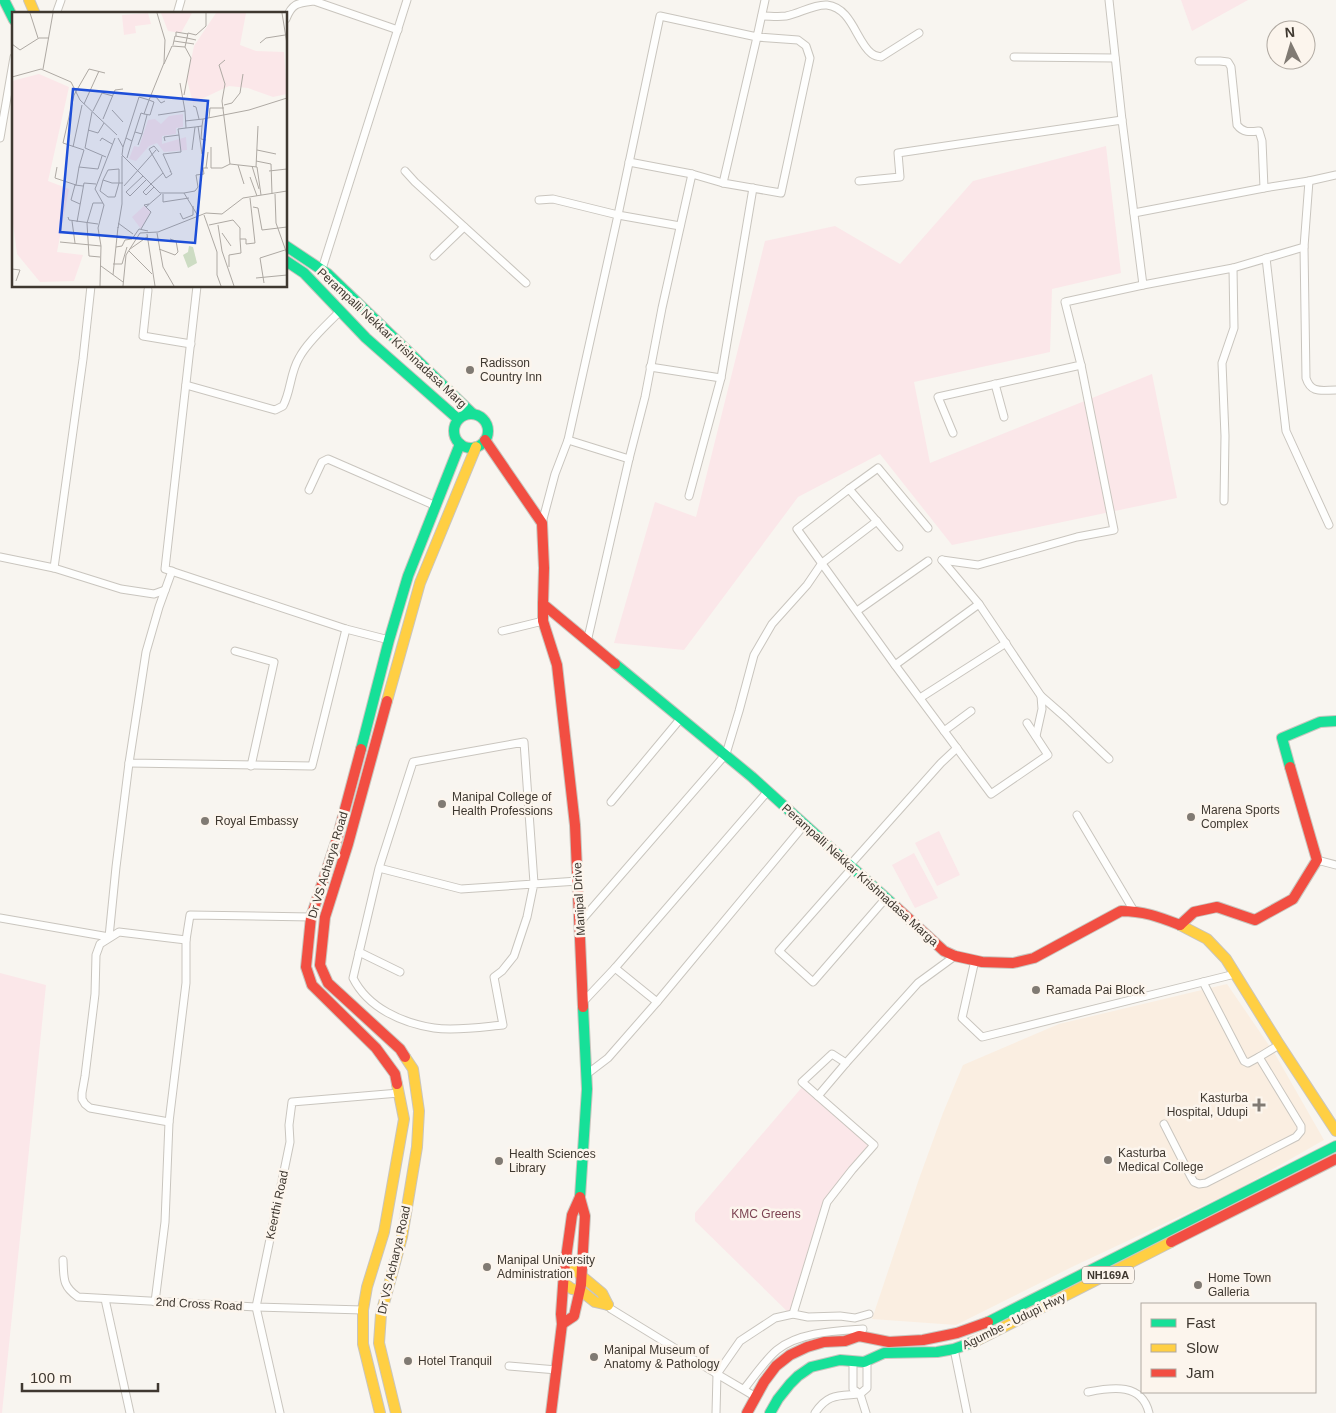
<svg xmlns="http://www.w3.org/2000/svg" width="1336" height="1413" font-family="Helvetica,sans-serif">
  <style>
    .built { fill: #faeee1 }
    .green { fill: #fbe7e9 }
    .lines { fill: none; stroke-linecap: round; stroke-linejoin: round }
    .street-casing { stroke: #c9c5be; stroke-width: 9 }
    .fast-casing { stroke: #c9c5be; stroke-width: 12 }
    .slow-casing { stroke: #c9c5be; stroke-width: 12 }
    .jam-casing { stroke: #c9c5be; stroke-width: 12 }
    .street { stroke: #fefefd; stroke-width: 7 }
    .fast { stroke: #16e098; stroke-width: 10 }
    .slow { stroke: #ffcf43; stroke-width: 10 }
    .jam { stroke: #f24e42; stroke-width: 10 }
    .poi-dot { fill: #807a73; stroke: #fcf5ed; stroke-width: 2 }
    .labels { text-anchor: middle; stroke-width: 5; stroke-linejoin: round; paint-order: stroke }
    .shield { fill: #fcf5ed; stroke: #787169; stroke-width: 1 }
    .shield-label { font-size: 11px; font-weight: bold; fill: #3f3830 }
    .street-label { font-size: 12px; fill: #3f3830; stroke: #fcf5ed }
    .poi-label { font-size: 12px; fill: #3f3830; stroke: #fcf5ed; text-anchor: start }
    .park-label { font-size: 12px; fill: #7c4352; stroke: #fcf5ed }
    .inset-road { fill: none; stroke: #aea9a3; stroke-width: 1 }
    .view { fill: #1d4ed8; fill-opacity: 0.15; stroke: #1d4ed8; stroke-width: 2.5 }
    .inset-edge { fill: none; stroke: #3f3830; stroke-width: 2.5 }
  </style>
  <rect width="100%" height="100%" fill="#f8f5f0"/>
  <path class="built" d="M1227 984 1275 1054 1324 1140 1238 1189 1074 1266 956 1325 872 1319 919 1179 943 1113 963 1065 1059 1024Z"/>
  <g class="green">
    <path d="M1181 0H1248L1192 31Z"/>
    <path d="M1106 146 1121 273 1052 289 1050 352 914 382 930 463 1152 374 1177 498 952 545 880 454 798 497 684 650 614 643 655 502 696 517 765 241 835 226 900 264 973 181Z"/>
    <path d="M939 831 960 875 937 886 915 843Z"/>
    <path d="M914 853 938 898 915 908 892 865Z"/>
    <path d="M0 973 46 985 2 1413H0Z"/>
    <path d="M803 1086 872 1145 827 1201 793 1317 695 1221V1213Z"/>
  </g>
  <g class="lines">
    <g class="street-casing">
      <g id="street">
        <path d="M1109 0 1122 120"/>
        <path d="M56 14 61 0"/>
        <path d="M177 14 181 0"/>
        <path d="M762 16C770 16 778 17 786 16 799 14 813 4 827 5 852 8 856 41 871 53 874 56 877 56 881 57L919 33"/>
        <path d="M286 19C292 3 298 3 314 1L398 30"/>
        <path d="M1014 57 1115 58"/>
        <path d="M1199 61H1220L1228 62 1231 67 1237 125C1243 133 1250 132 1259 131L1262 141 1264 188"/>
        <path d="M0 138 14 57"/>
        <path d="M629 162 692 174"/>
        <path d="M405 171 415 182 526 283"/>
        <path d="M859 181 900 177 898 153 1122 120 1143 285 1233 268 1234 328 1222 363 1225 436 1224 501"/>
        <path d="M539 200 553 199 618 215 680 226"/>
        <path d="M1134 213 1264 188 1309 181"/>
        <path d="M1304 247 1306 378C1311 394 1322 390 1336 390"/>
        <path d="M434 256 464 227"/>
        <path d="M1266 258 1286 431 1329 525"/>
        <path d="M1233 268 1304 247 1309 181 1336 175"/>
        <path d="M322 269 407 0"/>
        <path d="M197 286 165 569 346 629 389 640"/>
        <path d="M148 290 143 336 191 344"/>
        <path d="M650 367 721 378 689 496"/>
        <path d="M721 378 753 188"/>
        <path d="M995 384 1004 417"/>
        <path d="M186 385 275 410 283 406C291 391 290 373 299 358 308 341 327 325 340 311"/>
        <path d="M953 433 938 397 1081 365 1065 302 1143 285"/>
        <path d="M568 440 629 459 645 397 662 308 692 174 723 183"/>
        <path d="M849 489 878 468 928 528"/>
        <path d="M309 490 322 462 328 459 436 506"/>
        <path d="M542 523 555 474 568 440 618 215 660 16 757 37 723 183 781 193 810 58 806 46 798 40 757 37 765 0"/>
        <path d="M899 547 849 489 797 529 895 665 991 794 1048 755 1027 723"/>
        <path d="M0 557 54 568 121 589 154 594 165 590"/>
        <path d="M942 560 978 565 1077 537 1114 530 1081 365"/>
        <path d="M942 560 979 604 1041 696 1042 709 1036 736"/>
        <path d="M54 568 83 359 91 286"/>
        <path d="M172 571 159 607 146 652 129 763 312 766 346 629"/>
        <path d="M857 611 928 561"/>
        <path d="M502 631 543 621"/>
        <path d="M587 642 629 459"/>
        <path d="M235 651 274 662 251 766"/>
        <path d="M895 665 979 604"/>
        <path d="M1041 696 1065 717 1109 759"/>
        <path d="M920 698 1006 643"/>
        <path d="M944 731 971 711"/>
        <path d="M768 791 615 968 657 1002 805 824"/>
        <path d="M611 802 681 718"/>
        <path d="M1077 815 1134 911"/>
        <path d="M1317 860 1336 865"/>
        <path d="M850 865 941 763 957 748"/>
        <path d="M853 867 779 951 813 982 886 898"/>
        <path d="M379 868 413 762 524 742 534 883 527 917 514 956 502 971 494 977 503 1025C482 1027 456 1031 434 1028 402 1023 368 1008 353 978L379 868 461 889 578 881"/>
        <path d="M0 918 109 937 116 867 129 763"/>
        <path d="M580 922 726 754 739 711 754 655 772 624 807 585 822 563 877 521"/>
        <path d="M359 952 400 972"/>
        <path d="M975 960 962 1018 982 1037 1235 974"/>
        <path d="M1203 982 1244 1061 1248 1063 1259 1057"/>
        <path d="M583 1002 615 968"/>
        <path d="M587 1074 608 1058 657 1002"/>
        <path d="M818 1096 846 1063 918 983 955 956"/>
        <path d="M169 1122 90 1108 85 1104 82 1099V1093L85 1076 95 994 96 955 100 944 119 932 186 940"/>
        <path d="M1164 1124 1191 1177 1194 1182 1199 1184 1206 1183 1296 1137 1301 1131V1126L1259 1057 1279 1045"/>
        <path d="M63 1260C64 1278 62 1286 78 1297L256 1307 363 1310"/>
        <path d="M105 1299 130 1413"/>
        <path d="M155 1302 165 1222 169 1122 186 983V940L190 915 311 917"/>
        <path d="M608 1305 611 1309 717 1374 756 1397"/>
        <path d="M793 1314 827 1202 852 1170 874 1145 802 1082 832 1054 846 1063"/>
        <path d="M954 1349 967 1413"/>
        <path d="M853 1361V1389L860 1394"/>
        <path d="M509 1366 557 1370"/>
        <path d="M744 1389C753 1378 766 1359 777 1350 799 1332 836 1331 863 1329"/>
        <path d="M1088 1392C1113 1387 1142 1383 1149 1413"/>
        <path d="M860 1394 867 1388V1360"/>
        <path d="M860 1394 866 1413"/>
        <path d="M280 1413 256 1307 290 1142 289 1125 292 1102 399 1093"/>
        <path d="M716 1413 717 1374 740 1341 775 1318 793 1314 808 1317 840 1316 855 1318 869 1314"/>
        <path d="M815 1413C828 1393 839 1396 860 1394"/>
      </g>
    </g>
    <g class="fast-casing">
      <g id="fast">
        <path d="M4 0 14 20"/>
        <path d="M286 246 328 274 473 414"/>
        <path d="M286 261 304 273 366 338 458 419"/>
        <circle cx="471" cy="431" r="17"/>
        <path d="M615 664 752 777 896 907"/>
        <path d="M361 749 389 640 408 576 460 444"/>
        <path d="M1290 767 1282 738 1320 722 1336 721"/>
        <path d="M580 1197 587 1089 583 1007"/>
        <path d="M988 1322 1336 1146"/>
        <path d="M770 1413 778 1399 790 1384 798 1376 811 1367 840 1360 864 1362 884 1353 937 1352 954 1349 976 1341"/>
      </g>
    </g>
    <g class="slow-casing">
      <g id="slow">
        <path d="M29 0 35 14"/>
        <path d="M387 701 420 583 476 447"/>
        <path d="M1180 925 1207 939 1226 959 1277 1041 1336 1131"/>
        <path d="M564 1272 572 1268 602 1293 608 1305"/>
        <path d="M564 1283 572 1289 580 1290 595 1302 608 1305"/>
        <path d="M976 1341 1171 1242"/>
        <path d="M380 1413 363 1344V1310L367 1287 384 1232 404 1119 397 1084"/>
        <path d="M396 1413 379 1343 381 1314 402 1237 417 1147 419 1111 413 1069 405 1057"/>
      </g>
    </g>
    <g class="jam-casing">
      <g id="jam">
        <path d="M485 440 542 523 544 568 543 604 615 664"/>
        <path d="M543 604V621L557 665 575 825 583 1007"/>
        <path d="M387 701 348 844 325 917 320 965 328 983 400 1049 405 1057"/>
        <path d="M361 749 337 839 311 917 306 967 312 985 376 1048 395 1074 397 1084"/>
        <path d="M896 907 944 951 955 956 982 962 1013 963 1034 958 1121 911C1144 911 1159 917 1180 925"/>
        <path d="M1180 925 1194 912 1217 907 1255 920 1293 899 1317 860 1290 767"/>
        <path d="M1171 1242 1336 1159"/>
        <path d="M562 1324 574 1316 581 1285 585 1216 580 1198"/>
        <path d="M551 1413 562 1324 561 1314 564 1272 572 1215 580 1197"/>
        <path d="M747 1413 764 1382 776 1366 790 1355 807 1347 824 1342 845 1341 859 1336 889 1342 923 1340 957 1333 988 1322"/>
      </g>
    </g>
    <use href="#street" class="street"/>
    <use href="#fast" class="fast"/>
    <use href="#slow" class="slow"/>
    <use href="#jam" class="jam"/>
  </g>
  <g class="poi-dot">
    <circle cx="470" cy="370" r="5"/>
    <circle cx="442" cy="804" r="5"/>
    <circle cx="1191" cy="817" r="5"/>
    <circle cx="205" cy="821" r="5"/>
    <circle cx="1036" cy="990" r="5"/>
    <path d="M1256.5 1097.5h5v5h5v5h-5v5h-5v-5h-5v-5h5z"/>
    <circle cx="1108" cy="1160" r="5"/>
    <circle cx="499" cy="1161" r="5"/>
    <circle cx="487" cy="1267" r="5"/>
    <circle cx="1198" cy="1285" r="5"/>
    <circle cx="594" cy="1357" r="5"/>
    <circle cx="408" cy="1361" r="5"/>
  </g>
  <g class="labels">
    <rect class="shield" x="1082" y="1266.5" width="52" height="17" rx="4"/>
    <g class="shield-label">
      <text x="1108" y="1279">NH169A</text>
    </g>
    <g class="street-label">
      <text transform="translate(392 338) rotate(43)" y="4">Perampalli Nekkar Krishnadasa Marg</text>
      <text transform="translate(328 865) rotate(-73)" y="4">Dr VS Acharya Road</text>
      <text transform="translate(860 875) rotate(42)" y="4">Perampalli Nekkar Krishnadasa Marga</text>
      <text transform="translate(579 899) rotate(-93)" y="4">Manipal Drive</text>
      <text transform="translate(277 1205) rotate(-78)" y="4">Keerthi Road</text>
      <text transform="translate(394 1260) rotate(-77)" y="4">Dr VS Acharya Road</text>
      <text transform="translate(199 1304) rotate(3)" y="4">2nd Cross Road</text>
      <text transform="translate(1014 1321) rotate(-26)" y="4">Agumbe - Udupi Hwy</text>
    </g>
    <g class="poi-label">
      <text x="480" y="367">Radisson<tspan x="480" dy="14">Country Inn</tspan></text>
      <text x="452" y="801">Manipal College of<tspan x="452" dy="14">Health Professions</tspan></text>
      <text x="1201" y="814">Marena Sports<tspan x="1201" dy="14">Complex</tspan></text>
      <text x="215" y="825">Royal Embassy</text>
      <text x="1046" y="994">Ramada Pai Block</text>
      <text x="1248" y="1102" text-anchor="end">Kasturba<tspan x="1248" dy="14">Hospital, Udupi</tspan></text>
      <text x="1118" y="1157">Kasturba<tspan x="1118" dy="14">Medical College</tspan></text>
      <text x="509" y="1158">Health Sciences<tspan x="509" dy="14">Library</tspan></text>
      <text x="497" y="1264">Manipal University<tspan x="497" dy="14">Administration</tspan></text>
      <text x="1208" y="1282">Home Town<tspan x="1208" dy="14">Galleria</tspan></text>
      <text x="604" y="1354">Manipal Museum of<tspan x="604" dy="14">Anatomy &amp; Pathology</tspan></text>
      <text x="418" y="1365">Hotel Tranquil</text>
    </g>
    <g class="park-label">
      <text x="766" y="1218">KMC Greens</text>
    </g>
  </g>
  <g transform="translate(12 12)">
    <rect width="275" height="275" fill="#f8f5f0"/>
    <path d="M136 1 139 12 123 14 124 21 112 23 110 3ZM149 1H180L169 21 156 19ZM204 1H234L228 33 244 39 272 40 275 82 261 85 236 76 217 74 181 91 175 68 182 34ZM27 62 57 75 36 169 57 177 45 240 71 243 62 269 28 270 5 242 0 204V69ZM171 102V115L164 116V122L150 124V132L174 125 175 138 152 140 145 131 137 134 124 149 117 147 122 134 127 135 136 108 143 107 149 112 157 104ZM132 194 139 200 129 217 120 205Z" fill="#fbe7e9"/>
    <path d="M177 234 181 235 185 251 176 256 171 243 176 240Z" fill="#cddcc3"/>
    <path class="inset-road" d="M18 1 26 26M270 1 275 32M164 24V20L176 22M184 28 175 26 176 21 184 23 194 14V1M162 29 182 32M248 31 254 26 273 23M0 32 8 38 27 26H37M161 33 163 24 175 26 173 35M213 48 207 53 213 72 210 89 218 152 245 155 249 183M152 52 160 34 173 35 179 46 172 83M31 57 41 1M0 65 29 57 59 70 68 88 105 123M168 71 173 99M138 85H144L149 91 153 89M72 92 87 59M212 93 220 91 228 81 231 62M181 94 184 95 187 107M100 98 111 110M81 99 90 81 101 84M80 100 73 136 94 145M146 103 173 99 174 116 183 115 180 138M197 106 198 96H212M91 107 103 78 111 77M173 109 191 107M186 114 190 142M190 114 189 127 194 128M183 115 190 114 191 107 237 98 275 86M76 118 86 121 92 111M123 120 130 122 126 133M130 122 135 103M106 126 111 135 110 143 148 181H172L186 204M114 126 120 129 129 101 132 102M88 129 90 126 100 132M153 129 152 125 167 123 166 117 174 116M61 135 70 93M111 135 127 85 137 88 132 102 138 103 142 90 137 88 152 51 153 28 145 1M199 135V156H210L218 152M72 138 51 131 62 83 77 57 93 61M72 138 67 155 86 157 90 144M245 138 264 142M147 140 142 134 137 137 154 166 160 162 158 159M151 142 169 140 167 123M151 142 159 160M115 146 120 129M244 149 259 152 260 182M226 153 232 172M240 154 247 177M45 155 43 166 64 173 67 155M244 155 246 114M194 156 196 140M257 159 275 157M131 164 114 180 118 184 135 167M238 165 245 184M91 168 96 158 107 157V171L103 185H96L88 179 91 168 100 171H111M139 172 131 180 134 183 142 175M139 172 151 161M112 174 144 138M172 181 183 179 186 175 184 163 192 162 191 156H196M151 182V190L177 186M263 182 264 211 275 242M68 192 59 188 63 173 71 174M134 195 149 182M241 195 246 196 250 218 275 215M168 201 171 207 181 203V194M192 203 205 240V263L209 274M56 205 57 208 86 212M60 209 63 231M65 210 72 171 84 172M106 211 121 222M197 213 221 208 228 216V227H234V232L243 231 238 186M206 213 210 239 222 274M106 216 110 192V144M129 217 139 200 132 193 137 192M145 221 151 255 162 274M210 221 219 234M135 222 143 274M48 230 89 234M104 235 110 234 113 228 120 227 127 217 136 219M118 237 135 225M147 237 163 243 166 240 164 229 158 227M117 239 140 262M88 245 77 244 75 211 81 191H91M101 252H110L115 235M89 254 111 270M217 255V243L229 241 228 227M0 257 8 258 4 269M101 263 106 215M244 266 275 263M252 271 248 246 273 238M88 274 89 234 86 216 92 193 83 177 103 126M111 274 114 243 128 221 146 220 194 201 210 202 231 186 275 179"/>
    <path class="view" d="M61 77 196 89 183 231 48 220Z"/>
    <rect width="275" height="275" class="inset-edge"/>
  </g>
  <rect x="1141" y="1303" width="175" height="90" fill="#fcf5ed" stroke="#b0a9a1"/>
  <rect x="1151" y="1319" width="25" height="8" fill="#16e098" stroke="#b0a9a1"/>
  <text x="1186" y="1328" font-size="15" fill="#3f3830">Fast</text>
  <rect x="1151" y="1344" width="25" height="8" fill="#ffcf43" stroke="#b0a9a1"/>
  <text x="1186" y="1353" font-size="15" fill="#3f3830">Slow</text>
  <rect x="1151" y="1369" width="25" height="8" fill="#f24e42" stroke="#b0a9a1"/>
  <text x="1186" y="1378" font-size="15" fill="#3f3830">Jam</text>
  <g transform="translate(1291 45) rotate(355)"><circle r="24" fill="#fcf5ed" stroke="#b0a9a1"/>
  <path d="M0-4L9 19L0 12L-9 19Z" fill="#807a73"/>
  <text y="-8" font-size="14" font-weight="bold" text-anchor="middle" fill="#3f3830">N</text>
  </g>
  <path d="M22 1383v8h136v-8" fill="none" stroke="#3f3830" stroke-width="2.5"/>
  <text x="30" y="1383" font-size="15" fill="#3f3830" stroke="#fcf5ed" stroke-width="4" paint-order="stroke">100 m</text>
</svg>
